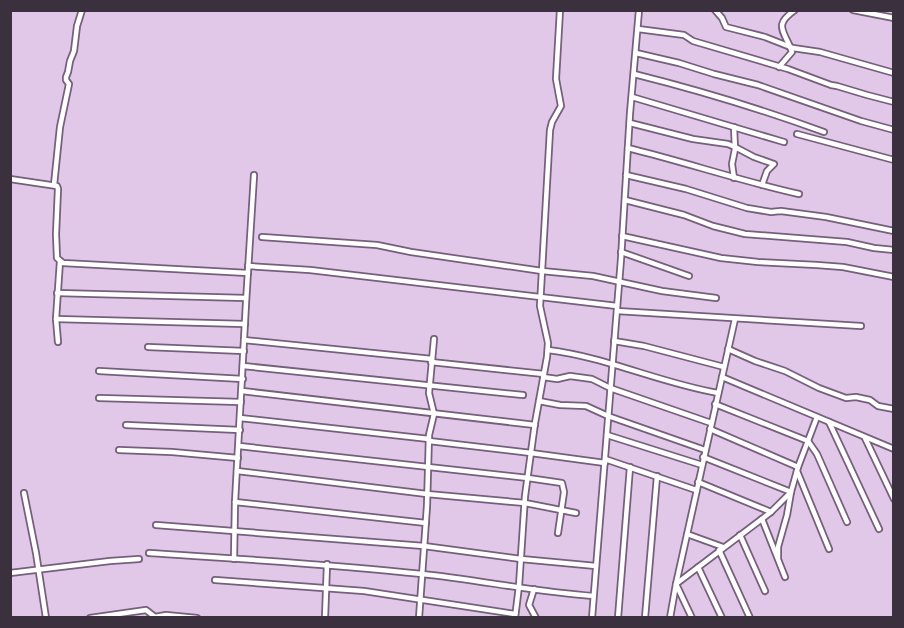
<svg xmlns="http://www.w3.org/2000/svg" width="904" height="628" font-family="'Alegreya Sans',sans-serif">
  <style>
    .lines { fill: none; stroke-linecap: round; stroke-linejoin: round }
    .minor-casing { stroke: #755f7b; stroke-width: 8 }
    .minor { stroke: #fff; stroke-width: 4.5 }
  </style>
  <rect width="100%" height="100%" fill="#e1c8e9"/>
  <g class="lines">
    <g class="minor-casing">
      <g id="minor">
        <path d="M715 10 722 18 726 27 765 37 793 48 820 52 894 73"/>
        <path d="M853 10 894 18"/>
        <path d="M638 29 684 35 693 41 788 69 831 85 837 86 867 95 894 102"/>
        <path d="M636 53 679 63 714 74 758 85 861 121 894 130"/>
        <path d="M779 67 792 52C785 31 772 26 795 10"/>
        <path d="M634 74C698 90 761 109 824 132"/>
        <path d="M632 97 784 142"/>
        <path d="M630 123 693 139 728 144 735 147 754 157 774 164 767 171 762 185"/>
        <path d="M797 134 894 160"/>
        <path d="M628 148C685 162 741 181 799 194"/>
        <path d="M626 175 686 189 747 208 771 212 781 211 826 217 894 231"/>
        <path d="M734 178 732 164 735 149 734 127"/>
        <path d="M10 179 57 186 58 189 56 234 57 258 63 263 248 273"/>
        <path d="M54 185 60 127 69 84 66 80V77L68 72 70 61 74 51 77 26 82 10"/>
        <path d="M625 200 684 215 713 226 745 234 847 242 874 248 894 250"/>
        <path d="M622 236 721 258 758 262 817 265 843 267 894 277"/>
        <path d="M262 237 377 245 411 252 542 271 593 276 662 291 716 298"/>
        <path d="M621 252 689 276"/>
        <path d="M248 266 310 270 617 306"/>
        <path d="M57 293 246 298"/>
        <path d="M617 311 861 326"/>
        <path d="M56 319 245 324"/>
        <path d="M244 340 432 359"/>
        <path d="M614 341 644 346 724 367"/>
        <path d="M58 342 56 319 60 261"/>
        <path d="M148 347 244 351"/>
        <path d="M728 349 755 361 785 371 819 388 846 398 856 397 870 400 878 406 894 409"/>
        <path d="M548 350C606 357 660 383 718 393"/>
        <path d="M431 362 544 374"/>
        <path d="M243 366 523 395"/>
        <path d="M99 371 243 379"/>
        <path d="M543 377 557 379 570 376 592 379 610 388 711 423"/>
        <path d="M722 377 894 449"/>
        <path d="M242 391 535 425"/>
        <path d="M99 398 241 402"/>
        <path d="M539 401 560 405 586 406 608 416 705 450"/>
        <path d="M715 404 808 441 817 454 847 522"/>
        <path d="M240 418 429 439"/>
        <path d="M829 422 879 529"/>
        <path d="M126 425 240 430"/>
        <path d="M710 429 798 467"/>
        <path d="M607 435 702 465"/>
        <path d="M865 438 894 499"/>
        <path d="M429 441 531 453 605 463"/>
        <path d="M239 446 528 478 562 483 564 492 558 533"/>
        <path d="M119 450 172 452 238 458"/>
        <path d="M703 457 791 492 787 515 778 547V558"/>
        <path d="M605 459 696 490"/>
        <path d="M237 471 427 494 525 503 576 513"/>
        <path d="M797 471 829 549"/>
        <path d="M698 482 771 512"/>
        <path d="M24 493 36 553 46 618"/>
        <path d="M235 502 426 523"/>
        <path d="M762 519 785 577"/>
        <path d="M156 525 424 546 521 559 596 566"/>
        <path d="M687 534 723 547"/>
        <path d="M740 535 765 591"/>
        <path d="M719 550 750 618"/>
        <path d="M149 553C240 559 331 564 422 574 479 580 536 592 593 596"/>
        <path d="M234 559 235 502 246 303 254 175"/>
        <path d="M698 567 722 618"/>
        <path d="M10 573 110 561 139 559"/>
        <path d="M215 580 364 591 515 614"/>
        <path d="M534 589 529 605 536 618"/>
        <path d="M90 618 146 610 155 617 166 615 197 618"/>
        <path d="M325 618 327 564"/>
        <path d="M419 618 427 506 429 435 434 414 429 393 434 339"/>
        <path d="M515 618 519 586 525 496 535 423 547 357 548 343 540 306 550 130 552 122 561 106 556 79 560 10"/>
        <path d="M592 618 621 259 630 113 639 10"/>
        <path d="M618 618 630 467"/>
        <path d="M645 618 657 476"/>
        <path d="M670 618 676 584 735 319"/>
        <path d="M692 618 676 584 771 512 791 492 798 467 817 417"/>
      </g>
    </g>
    <use href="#minor" class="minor"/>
  </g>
  <rect width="904" height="628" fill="none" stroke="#3b313e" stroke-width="24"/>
</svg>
